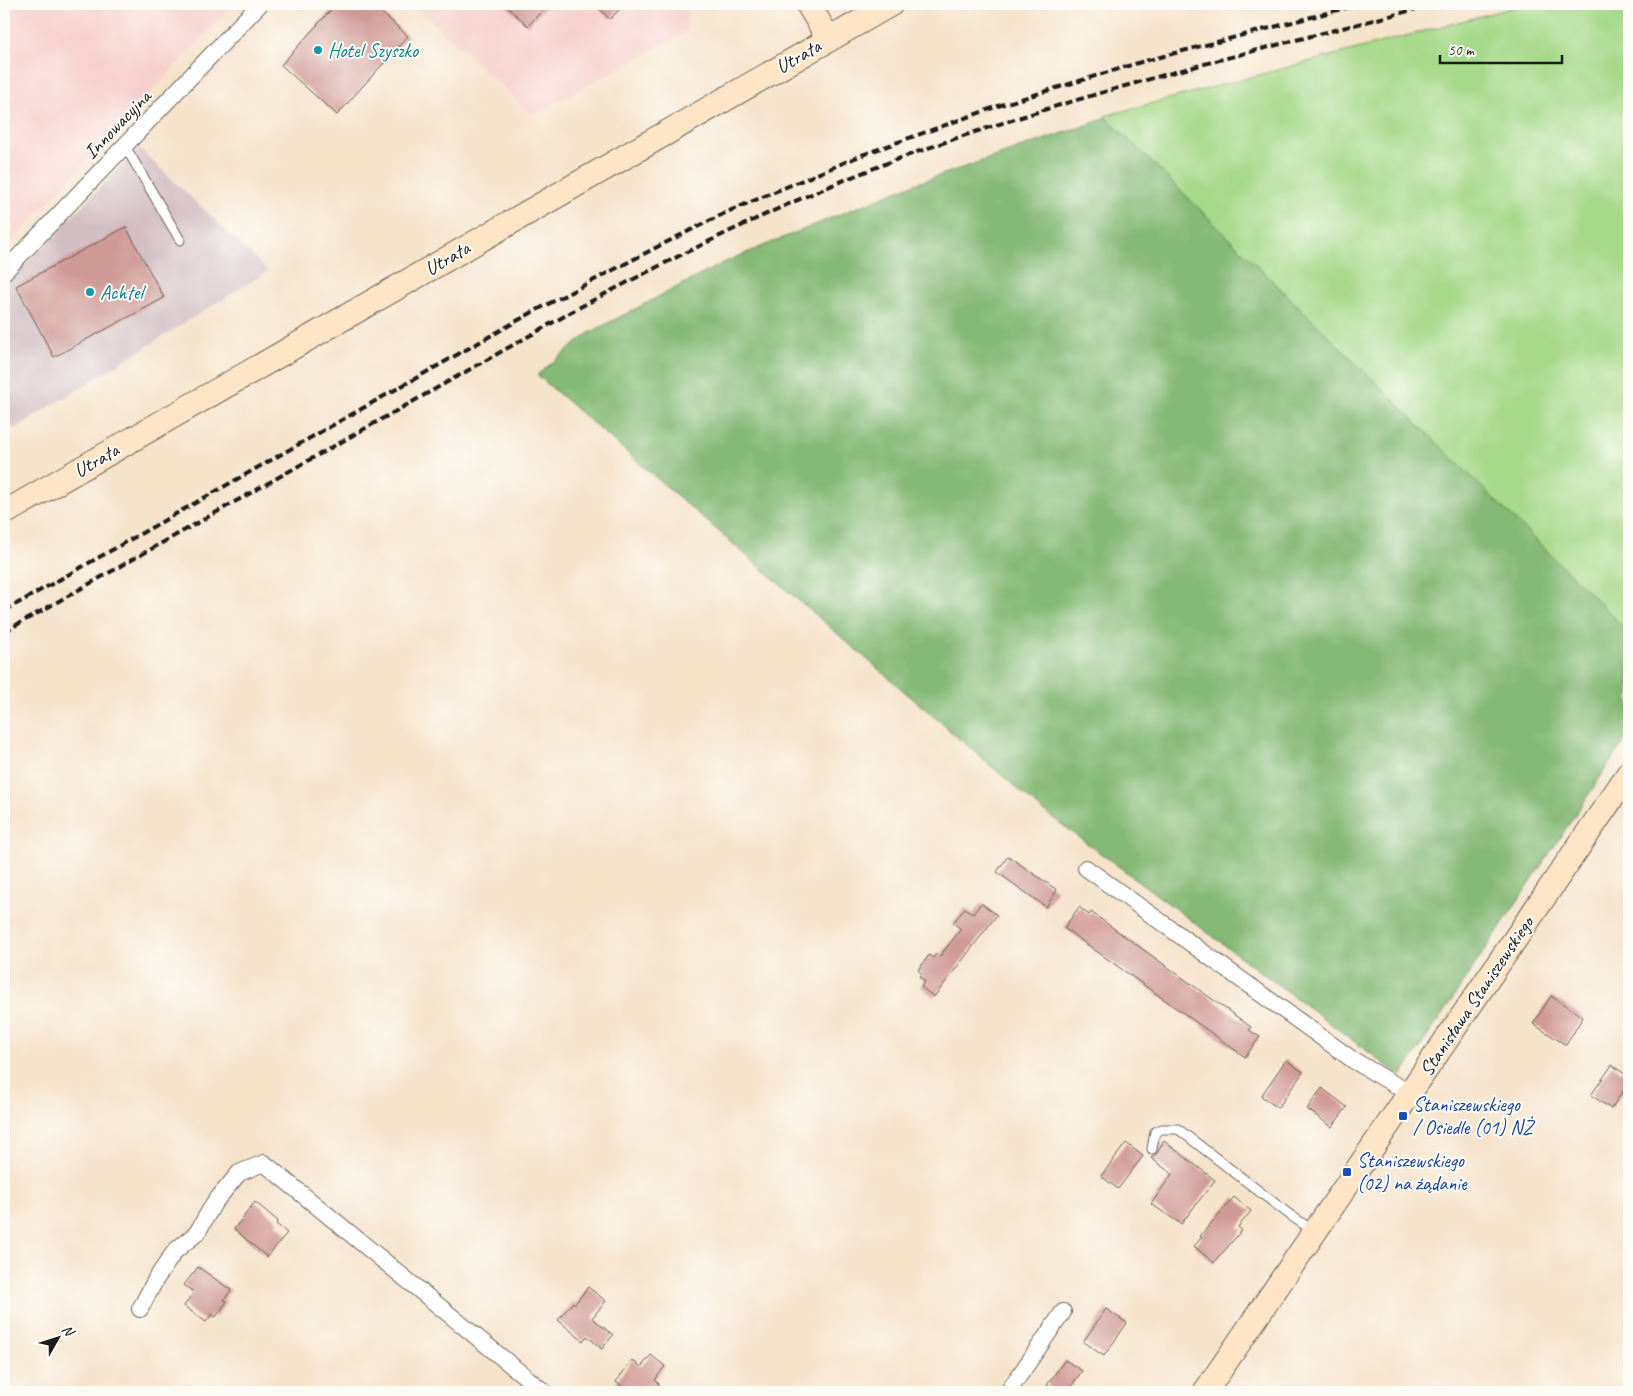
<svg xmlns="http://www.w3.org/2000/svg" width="1633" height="1396" font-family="Caveat,sans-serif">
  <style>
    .built { fill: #f7d0cd }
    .industrial { fill: #d2bec3 }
    .green { fill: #a6d989; stroke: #617a52 }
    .forest { fill: #84b975; stroke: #506a48 }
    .building { fill: #d09a96 }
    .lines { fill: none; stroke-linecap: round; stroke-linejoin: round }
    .lane-casing { stroke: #686259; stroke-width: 11 }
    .street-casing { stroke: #686259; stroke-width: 18 }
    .secondary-casing { stroke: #686259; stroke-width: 26 }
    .lane { stroke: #fff; stroke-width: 9 }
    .street { stroke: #fff; stroke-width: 16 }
    .secondary { stroke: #fde5c5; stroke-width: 24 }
    .rail { stroke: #1c1c1c; stroke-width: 4; stroke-dasharray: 8 4; stroke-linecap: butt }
    .culture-dot { fill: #0f9aa8; stroke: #fdfcf7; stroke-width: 2 }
    .transit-dot { fill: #1a4fb4; stroke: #fdfcf7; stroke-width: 2 }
    .labels { text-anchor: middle; stroke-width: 4; stroke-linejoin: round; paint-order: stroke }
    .culture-label { font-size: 20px; fill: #0d838f; stroke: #fdfcf7; text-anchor: start }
    .street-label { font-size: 20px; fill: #1c1c1c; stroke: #fdfcf7 }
    .transit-label { font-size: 20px; fill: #164399; stroke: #fdfcf7; text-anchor: start }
  </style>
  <rect width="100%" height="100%" fill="#fdfcf7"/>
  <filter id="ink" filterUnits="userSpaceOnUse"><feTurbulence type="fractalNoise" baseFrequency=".02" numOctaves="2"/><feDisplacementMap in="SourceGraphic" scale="10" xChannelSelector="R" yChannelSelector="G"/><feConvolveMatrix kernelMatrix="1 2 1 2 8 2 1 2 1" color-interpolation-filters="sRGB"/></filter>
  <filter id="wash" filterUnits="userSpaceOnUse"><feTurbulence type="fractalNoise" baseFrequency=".0096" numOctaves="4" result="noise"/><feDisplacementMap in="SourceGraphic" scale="20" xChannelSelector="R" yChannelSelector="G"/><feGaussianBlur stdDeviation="1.12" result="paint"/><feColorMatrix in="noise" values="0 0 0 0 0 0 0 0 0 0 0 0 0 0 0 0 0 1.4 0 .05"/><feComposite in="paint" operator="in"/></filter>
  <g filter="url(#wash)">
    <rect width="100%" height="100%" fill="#f5e3ca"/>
    <g class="built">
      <path d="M4 4H233L4 249Z"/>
      <path d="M413 4H687V31L533 115Z"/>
    </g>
    <path class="industrial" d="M139 148 268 271 14 429 4 418V286Z"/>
    <path class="green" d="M1526 4H1629V632L1104 116Z"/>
    <path class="forest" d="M1107 118 1629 632V734L1401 1076 1041 809 537 375 589 333 727 261 906 187Z"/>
    <g id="blocks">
      <g class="building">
        <path d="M336 4H372L408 36 337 115 281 65Z"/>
        <path d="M504 4H548L528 26Z"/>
        <path d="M594 4H625L610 19Z"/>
        <path d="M126 227 164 298 54 357 16 286Z"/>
        <path d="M1008 856 1057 890 1046 907 997 872Z"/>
        <path d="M981 903 997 915 934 997 921 987 925 981 919 977 922 974 918 970 929 955 933 958 936 954 940 956 961 929 953 923 965 908 973 914Z"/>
        <path d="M1079 907 1089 915 1091 912 1251 1027 1249 1030 1260 1037 1245 1057 1064 928Z"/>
        <path d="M1551 996 1583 1017 1566 1045 1533 1024Z"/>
        <path d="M1286 1060 1303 1072 1278 1108 1261 1096Z"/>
        <path d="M1612 1065 1629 1077V1082L1611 1109 1591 1095Z"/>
        <path d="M1322 1088 1347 1107 1332 1127 1307 1109Z"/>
        <path d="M1164 1141 1215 1180 1181 1224 1151 1204 1172 1174 1151 1158 1157 1153Z"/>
        <path d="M1126 1143 1143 1156 1118 1189 1101 1176Z"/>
        <path d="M1234 1197 1251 1211 1238 1227 1242 1230 1214 1263 1194 1246 1202 1237 1200 1236Z"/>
        <path d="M255 1202 278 1221 276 1224 287 1233 267 1257 234 1229Z"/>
        <path d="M198 1267 231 1290 224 1300 227 1301 216 1317 212 1314 206 1322 184 1306 194 1292 184 1285Z"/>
        <path d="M588 1287 606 1301 592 1318 613 1335 602 1349 587 1336 583 1341 558 1320 573 1302 575 1304Z"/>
        <path d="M1106 1309 1127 1323 1104 1356 1083 1342Z"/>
        <path d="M651 1355 665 1366 655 1380 659 1384 653 1392H630L616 1382 632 1360 641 1367Z"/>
        <path d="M1065 1360 1082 1371 1067 1392H1057L1047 1385Z"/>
      </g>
    </g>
  </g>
  <g filter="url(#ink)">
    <use href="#blocks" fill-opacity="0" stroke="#686259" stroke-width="1"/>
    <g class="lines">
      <g class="lane-casing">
        <g id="lane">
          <path d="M125 146 180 240"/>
          <path d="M1152 1149 1155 1132 1162 1129H1178L1290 1215 1315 1232"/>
        </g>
      </g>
      <g class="street-casing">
        <g id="street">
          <path d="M4 272 260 4"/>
          <path d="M1086 868 1353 1060 1409 1093"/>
          <path d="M140 1309 156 1279 175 1251 197 1233 214 1203 239 1173 264 1163 544 1392"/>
          <path d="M1008 1392 1063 1312"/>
        </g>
      </g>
      <g class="secondary-casing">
        <g id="secondary">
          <path d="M808 4 829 39"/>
          <path d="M4 513 891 4"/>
          <path d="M1205 1392 1629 773"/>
        </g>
      </g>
      <use href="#lane" class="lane"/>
      <use href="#street" class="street"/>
      <use href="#secondary" class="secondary"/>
      <g class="rail">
        <path d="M4 611 531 313 661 245 727 212 862 155 1001 105 1141 62 1361 4"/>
        <path d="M4 632 584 305C688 250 795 197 906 156 1079 93 1258 50 1436 4"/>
      </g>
    </g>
  </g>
  <g class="culture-dot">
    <circle cx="318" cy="50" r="5"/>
    <circle cx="90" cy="292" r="5"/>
  </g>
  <g class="transit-dot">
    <rect x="1398" y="1111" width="10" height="10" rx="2.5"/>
    <rect x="1342" y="1167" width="10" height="10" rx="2.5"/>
  </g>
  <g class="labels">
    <g class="culture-label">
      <text x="328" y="57">Hotel Szyszko</text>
      <text x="100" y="299">Achtel</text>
    </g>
    <g class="street-label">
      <text transform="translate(798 56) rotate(-30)" y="7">Utrata</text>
      <text transform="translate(117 124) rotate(-46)" y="7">Innowacyjna</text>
      <text transform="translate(447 258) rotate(-30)" y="7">Utrata</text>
      <text transform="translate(96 460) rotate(-30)" y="7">Utrata</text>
      <text transform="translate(1476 996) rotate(-56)" y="7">Stanisława Staniszewskiego</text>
    </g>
    <g class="transit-label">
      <text x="1413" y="1111">Staniszewskiego<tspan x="1413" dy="23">/ Osiedle (01) NŻ</tspan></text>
      <text x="1357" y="1167">Staniszewskiego<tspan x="1357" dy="23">(02) na żądanie</tspan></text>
    </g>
  </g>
  <rect width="1633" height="1396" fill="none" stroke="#fdfcf7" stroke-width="20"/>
  <g transform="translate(58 1338) rotate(51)" stroke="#fdfcf7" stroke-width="4" paint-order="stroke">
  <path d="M0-4L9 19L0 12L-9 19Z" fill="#1c1c1c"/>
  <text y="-8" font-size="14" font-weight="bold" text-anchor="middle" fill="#1c1c1c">N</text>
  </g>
  <path d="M1440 55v8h122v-8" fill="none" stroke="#1c1c1c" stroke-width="2.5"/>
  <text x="1448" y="55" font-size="15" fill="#1c1c1c" stroke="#fdfcf7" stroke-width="4" paint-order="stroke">50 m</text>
</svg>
